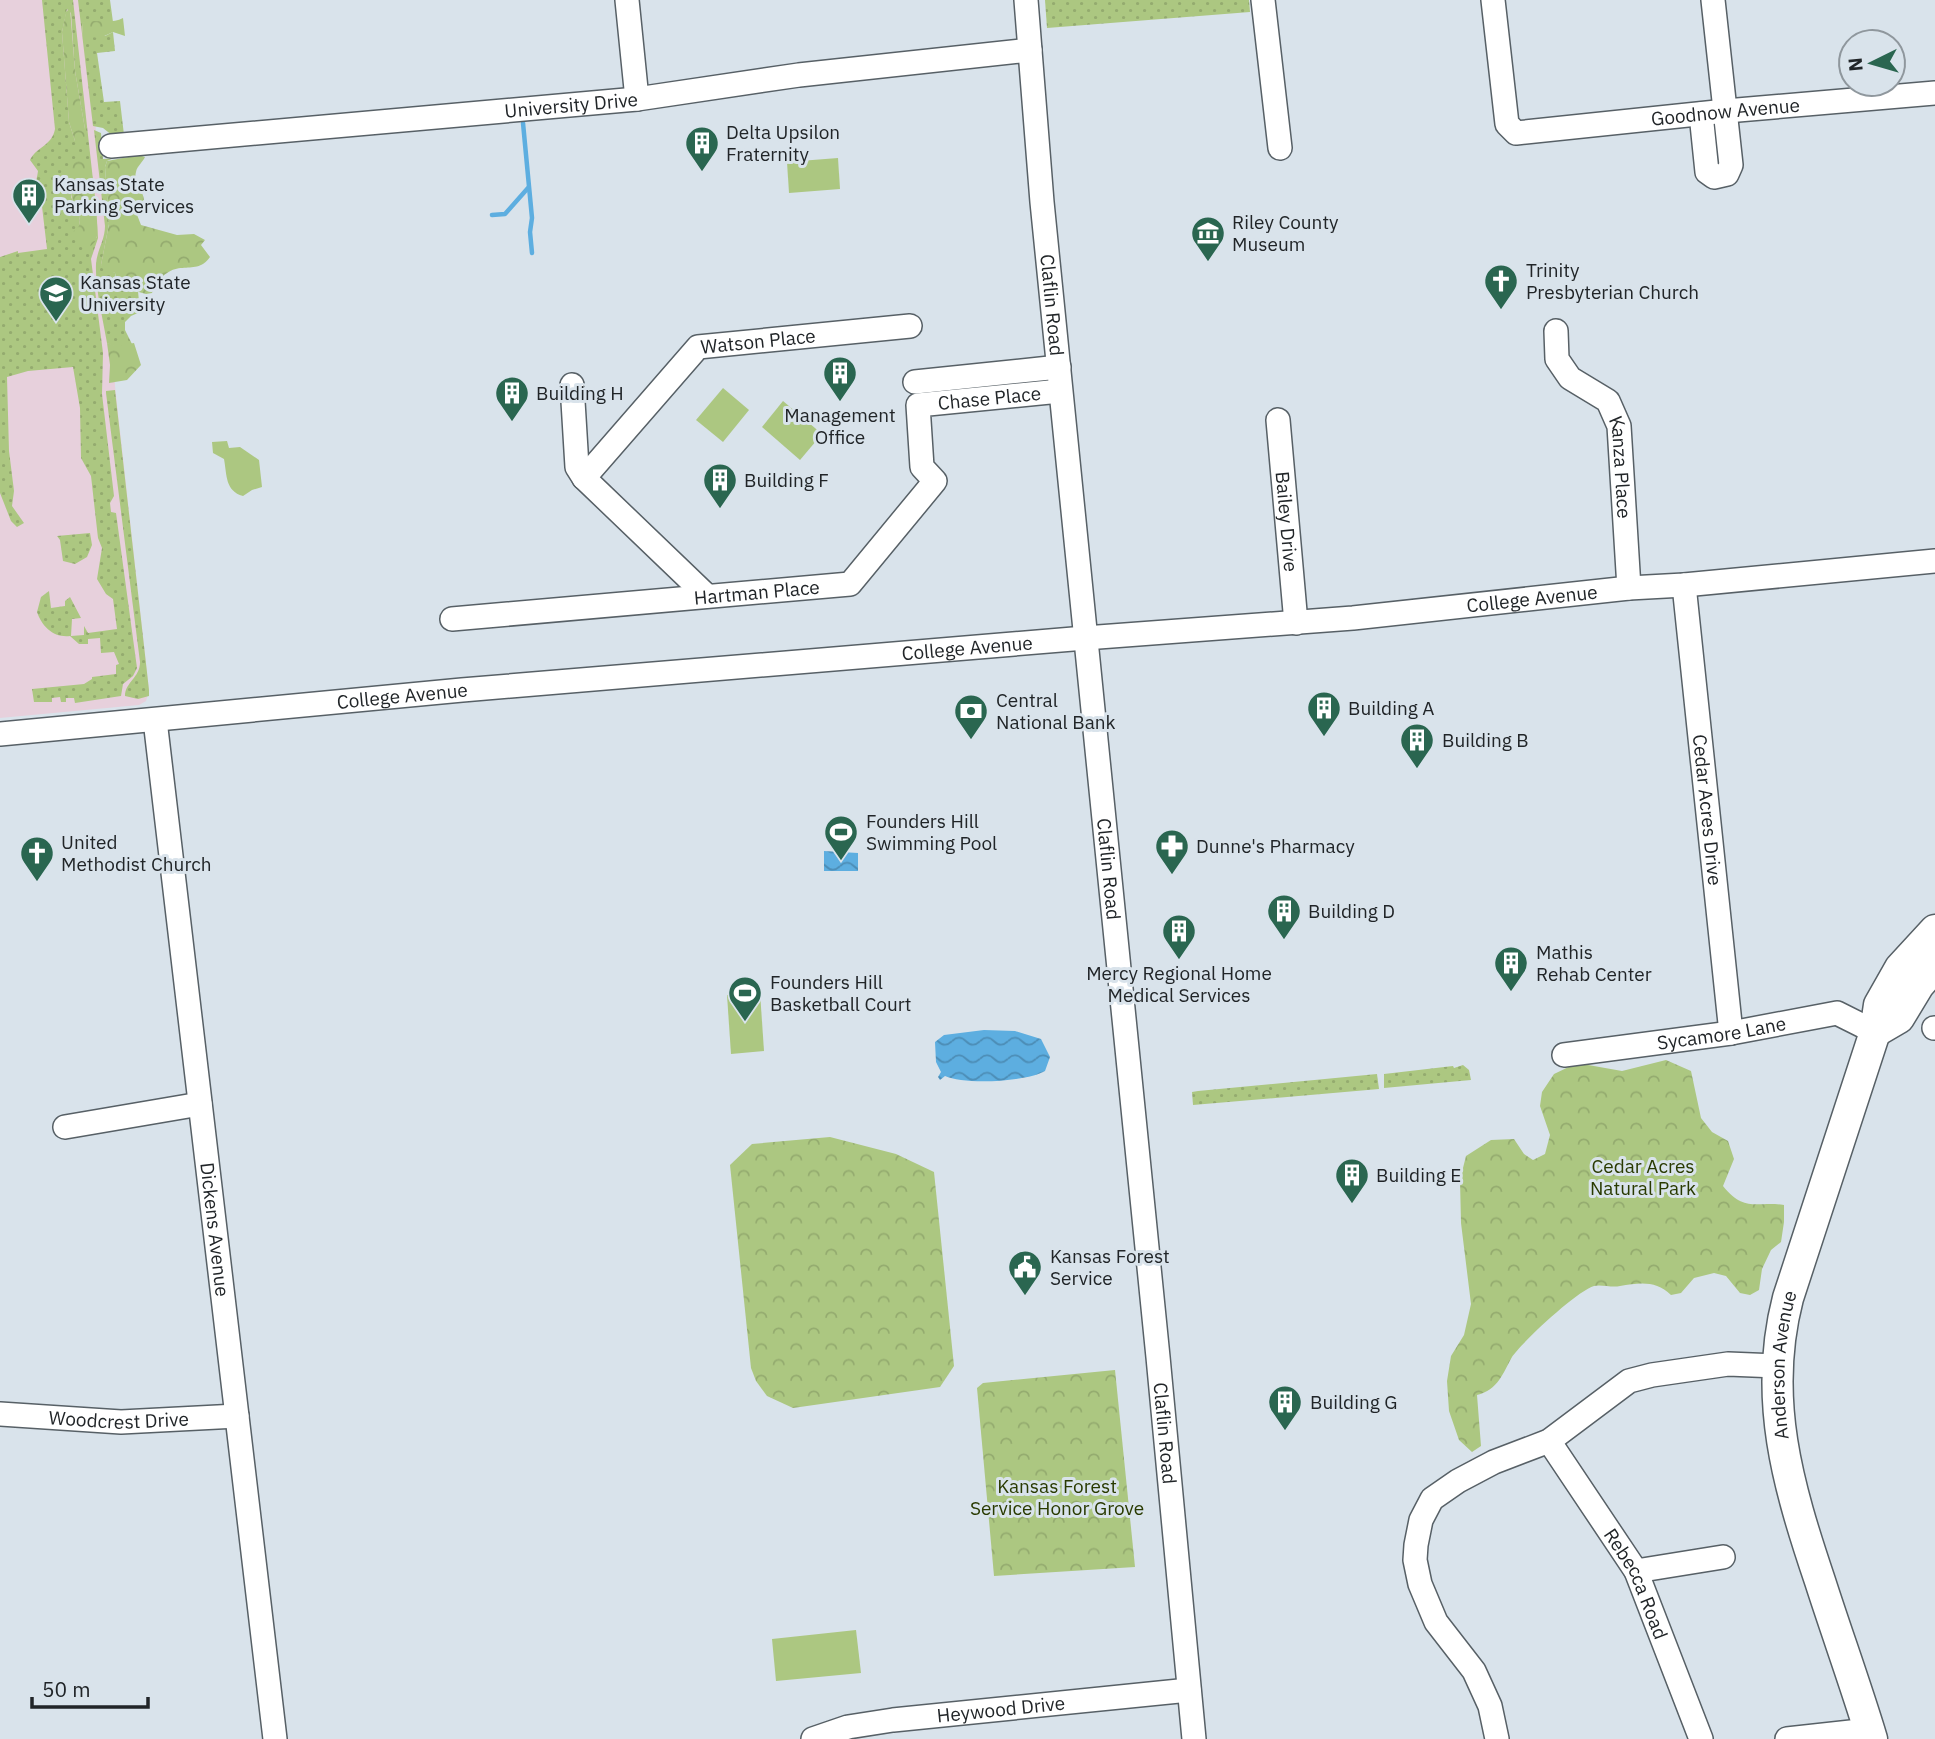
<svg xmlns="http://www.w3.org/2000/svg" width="1935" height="1739" font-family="'IBM Plex Sans',sans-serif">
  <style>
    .education { fill: #e7d0dc }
    .grass { fill: url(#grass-dots); fill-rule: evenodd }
    .forest { fill: url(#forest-crowns) }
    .garden { fill: #acc781 }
    .water { fill: url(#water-waves) }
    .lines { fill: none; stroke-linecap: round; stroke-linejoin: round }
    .stream { stroke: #5daee0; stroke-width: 4.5 }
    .minor-casing { stroke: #576066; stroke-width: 26 }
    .major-casing { stroke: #576066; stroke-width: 33 }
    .minor { stroke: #fff; stroke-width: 23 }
    .major { stroke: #fff; stroke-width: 30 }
    .labels { text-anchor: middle; stroke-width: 6; stroke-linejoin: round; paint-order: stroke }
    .street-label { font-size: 19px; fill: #212528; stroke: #d9e3eb }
    .poi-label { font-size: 19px; fill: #212528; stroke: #d9e3eb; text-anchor: start }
    .park-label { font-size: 19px; fill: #293a00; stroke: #d9e3eb }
  </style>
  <defs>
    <pattern id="grass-dots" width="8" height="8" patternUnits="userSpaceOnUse" patternTransform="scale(1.75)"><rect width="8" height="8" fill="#acc781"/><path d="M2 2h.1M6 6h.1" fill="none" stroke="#94ab6f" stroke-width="1.8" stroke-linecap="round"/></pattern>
    <pattern id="forest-crowns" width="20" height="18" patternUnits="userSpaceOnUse" patternTransform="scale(1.75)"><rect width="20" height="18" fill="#acc781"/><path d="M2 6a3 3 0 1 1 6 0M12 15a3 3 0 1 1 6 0" fill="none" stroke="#94ab6f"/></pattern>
    <pattern id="water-waves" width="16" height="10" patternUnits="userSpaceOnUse" patternTransform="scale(1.75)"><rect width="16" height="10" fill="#5daee0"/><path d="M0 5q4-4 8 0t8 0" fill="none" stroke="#4c8db6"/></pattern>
  </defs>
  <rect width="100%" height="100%" fill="#d9e3eb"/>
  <path class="education" d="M0 0H81L111 260 115 386 149 690 146 701 139 705 0 718Z"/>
  <g class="grass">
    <path d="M42 0H73L97 216 93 181 72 176 71 197 80 215 79 226 97 238 98 223V238L91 259 103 353 102 394 114 496 110 503 111 512 116 513 137 668 133 676 123 684 121 696 75 703 74 698H66V702H61L60 697 52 698V702H34L32 689 84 684 92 679V677L116 674V665L119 664 114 652 101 653 100 638 88 639V644H79L70 636C54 638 42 627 37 612L41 597 49 591 51 608 65 606V601L70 597 81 618 72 619 71 636 84 635V626L88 633 117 629 113 599 106 594 97 579 102 548 98 538 91 476 81 458 80 408 73 367 28 371 7 377 9 451 14 491 12 506 24 523 17 527 11 521 0 493V257L18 251V253L47 249 41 198C31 192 37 181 38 171L30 160C36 147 52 146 55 129ZM67 9 71 13 75 71 85 129 75 141 69 122 62 32Z"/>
    <path d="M78 0H110L113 22 82 23 83 36H105L113 32 115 51 97 53 104 102 120 101 124 135 113 136 103 128 93 126Z"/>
    <path d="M1045 0H1249L1250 12 1047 28Z"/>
    <path d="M94 130 101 133 103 159 114 158 107 161 105 167 109 224 101 265 115 273V280L127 288 138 291 140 312 131 316 125 322V330L132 344C124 347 114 348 107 343 103 318 95 289 96 264 97 250 105 240 105 226Z"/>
    <path d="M115 390 149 690V696L138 699 125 696C125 682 140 678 140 662L106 393V391Z"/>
    <path d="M90 533 92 545 87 557 75 564 63 561 60 540 57 536Z"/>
    <path d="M1463 1065 1469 1070 1471 1080 1384 1088V1074L1453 1066 1454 1068Z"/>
    <path d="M1377 1074 1379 1089 1193 1105 1192 1092 1198 1091Z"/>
  </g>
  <g class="forest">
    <path d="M70 8 75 71 85 129 84 148 75 141 69 122 62 32 66 12Z"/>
    <path d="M123 18 125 36 113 32 100 38 83 36 82 23C95 18 110 25 123 18Z"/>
    <path d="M139 155 145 157C143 162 137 166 136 172 133 183 143 189 144 200L134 207 141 225 177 235 194 234 205 240 201 245 210 257C194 280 172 251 152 293L146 294 117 286 115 273 103 269 101 265 109 224 105 167 107 161Z"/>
    <path d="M73 160C78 160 86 159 89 164 93 169 99 227 97 236 96 242 93 245 87 248 79 246 74 241 73 232L79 226 80 216C70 204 67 174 73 160Z"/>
    <path d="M107 343 116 346 134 343 141 365 127 380 109 383 110 365Z"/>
    <path d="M1666 1060 1691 1071 1701 1118 1712 1132 1728 1141 1734 1159 1723 1186C1745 1213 1756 1201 1784 1205V1222L1781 1242 1771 1250 1762 1269 1759 1290 1750 1295 1740 1293 1726 1276 1714 1273 1694 1278 1681 1293 1671 1295C1656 1280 1639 1283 1620 1286 1612 1288 1601 1284 1594 1286 1577 1291 1522 1342 1512 1357 1503 1373 1498 1390 1477 1395L1481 1446 1472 1452 1459 1440 1449 1411 1447 1381 1451 1356 1464 1335 1471 1304 1461 1223 1460 1180 1466 1156 1491 1140 1514 1139 1524 1154 1533 1160 1545 1154 1550 1135 1540 1106 1542 1092 1554 1074 1577 1063 1622 1071Z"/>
    <path d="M830 1137 896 1154 934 1172 954 1366 940 1387 793 1408 767 1396 756 1381 751 1368 730 1165 752 1144Z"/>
    <path d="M1115 1370 1135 1567 994 1576 977 1388 983 1383Z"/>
  </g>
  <g class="garden">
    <path d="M838 158 840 189 789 193 787 162Z"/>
    <path d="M723 388 749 410 723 442 696 420Z"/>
    <path d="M783 401 822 434 800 460 762 427Z"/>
    <path d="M227 441 229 448 240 447 259 460 262 487 252 490 243 496C225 491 227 475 224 459L213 453 212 442Z"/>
    <path d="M760 992 764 1051 731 1054 727 995Z"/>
    <path d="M856 1630 861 1673 776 1681 772 1639Z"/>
  </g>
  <g class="water">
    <path d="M824 851 858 853V871H824Z"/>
    <path d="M984 1030 1015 1031 1041 1039 1050 1057 1045 1071C1026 1082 964 1085 945 1076L940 1080 938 1077 941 1072 936 1062 935 1042 944 1035Z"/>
  </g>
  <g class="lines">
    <g class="stream">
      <path d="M523 123 532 218 530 232 532 253"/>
      <path d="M492 215 505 214 528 188"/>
    </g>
    <g class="minor-casing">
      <g id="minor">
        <path d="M627 0 637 99"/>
        <path id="s1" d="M1026 0 1042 202 1158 1357 1194 1739"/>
        <path d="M1263 0 1280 148"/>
        <path id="s2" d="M1493 0 1507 124 1516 133 1726 111 1935 93"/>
        <path d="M1701 114 1707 172 1714 177 1727 174 1731 165 1713 0"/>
        <path id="s3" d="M111 146 637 99 799 75 1030 50"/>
        <path id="s4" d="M1556 331 1557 359 1570 378 1608 401 1619 426 1629 588"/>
        <path d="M915 382 1059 367"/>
        <path d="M572 385 577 467 584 478 707 596"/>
        <path id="s5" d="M1278 420 1296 623"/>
        <path id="s6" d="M584 478 698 347 910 326"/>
        <path id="s7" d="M1684 585 1731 1033"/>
        <path id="s8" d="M452 619 850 584 935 481 922 467 918 405 1060 391"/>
        <path id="s9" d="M155 720 275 1739"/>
        <path id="s10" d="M0 734 462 690 1085 638 1353 618 1629 588 1684 585 1935 561"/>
        <path d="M1934 1028H1935"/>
        <path id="s11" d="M1564 1055 1731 1033 1837 1013 1875 1032"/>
        <path d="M65 1127 200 1104"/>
        <path id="s12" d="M0 1414 121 1422 237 1416"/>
        <path id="s13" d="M1549 1441 1636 1571 1701 1739"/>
        <path d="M1636 1571 1723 1557"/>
        <path id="s14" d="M813 1739 848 1727 893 1720 1189 1690"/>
        <path d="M1497 1739 1490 1706 1474 1671 1436 1622 1420 1584 1415 1560 1416 1545 1421 1520 1432 1499 1458 1481 1494 1462 1549 1441 1629 1381 1652 1375 1728 1364 1777 1366"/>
        <path d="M1787 1739 1869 1730"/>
      </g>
    </g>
    <g class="major-casing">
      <g id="major">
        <path d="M1875 1032 1899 1018 1919 985 1935 967"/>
        <path id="s15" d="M1872 1739C1856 1686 1837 1634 1820 1581 1788 1486 1762 1398 1788 1298L1875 1032 1879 1005 1900 968 1935 930"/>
      </g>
    </g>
    <use href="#minor" class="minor"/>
    <use href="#major" class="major"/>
  </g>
  <defs>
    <g id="building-pin" transform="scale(1.75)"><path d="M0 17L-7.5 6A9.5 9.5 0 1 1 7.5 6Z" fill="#2a6650" stroke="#d9e3eb"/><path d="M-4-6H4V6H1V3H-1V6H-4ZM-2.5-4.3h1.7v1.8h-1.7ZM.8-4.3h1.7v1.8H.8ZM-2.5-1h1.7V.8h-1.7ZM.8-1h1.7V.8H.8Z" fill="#fff"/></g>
    <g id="museum-pin" transform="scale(1.75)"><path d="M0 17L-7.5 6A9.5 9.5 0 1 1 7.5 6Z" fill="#2a6650" stroke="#d9e3eb"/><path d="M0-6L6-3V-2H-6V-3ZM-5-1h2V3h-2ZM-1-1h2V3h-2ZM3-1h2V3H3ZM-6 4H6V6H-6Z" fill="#fff"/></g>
    <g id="church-pin" transform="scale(1.75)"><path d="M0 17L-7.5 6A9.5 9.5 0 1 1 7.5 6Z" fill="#2a6650" stroke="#d9e3eb"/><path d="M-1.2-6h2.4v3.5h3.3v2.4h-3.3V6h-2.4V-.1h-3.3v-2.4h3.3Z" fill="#fff"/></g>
    <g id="university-pin" transform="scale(1.75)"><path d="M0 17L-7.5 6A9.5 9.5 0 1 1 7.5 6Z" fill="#2a6650" stroke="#d9e3eb"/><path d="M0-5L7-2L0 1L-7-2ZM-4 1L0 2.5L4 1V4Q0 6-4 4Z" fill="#fff"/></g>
    <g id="bank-pin" transform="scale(1.75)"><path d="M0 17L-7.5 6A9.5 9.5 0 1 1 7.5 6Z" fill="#2a6650" stroke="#d9e3eb"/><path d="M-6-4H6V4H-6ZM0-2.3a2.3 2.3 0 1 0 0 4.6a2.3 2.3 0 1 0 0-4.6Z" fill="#fff"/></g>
    <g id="stadium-pin" transform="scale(1.75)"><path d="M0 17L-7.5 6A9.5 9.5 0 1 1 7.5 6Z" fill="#2a6650" stroke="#d9e3eb"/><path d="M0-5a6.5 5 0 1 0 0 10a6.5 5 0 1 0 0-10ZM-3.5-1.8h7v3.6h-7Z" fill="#fff"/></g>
    <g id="pharmacy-pin" transform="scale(1.75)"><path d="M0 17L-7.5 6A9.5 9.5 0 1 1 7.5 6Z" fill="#2a6650" stroke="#d9e3eb"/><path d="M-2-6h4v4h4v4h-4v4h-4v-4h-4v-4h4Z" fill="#fff"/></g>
    <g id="civic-pin" transform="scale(1.75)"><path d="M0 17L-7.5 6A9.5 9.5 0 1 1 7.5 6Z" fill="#2a6650" stroke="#d9e3eb"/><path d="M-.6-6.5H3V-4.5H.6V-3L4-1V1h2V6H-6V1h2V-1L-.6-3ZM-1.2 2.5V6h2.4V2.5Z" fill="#fff"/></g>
  </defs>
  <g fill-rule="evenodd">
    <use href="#building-pin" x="702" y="143"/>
    <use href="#building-pin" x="29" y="195"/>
    <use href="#museum-pin" x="1208" y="233"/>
    <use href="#church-pin" x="1501" y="281"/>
    <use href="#university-pin" x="56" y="293"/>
    <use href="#building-pin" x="840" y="373"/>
    <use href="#building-pin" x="512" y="393"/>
    <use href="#building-pin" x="720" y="480"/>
    <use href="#building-pin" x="1324" y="708"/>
    <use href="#bank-pin" x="971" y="711"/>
    <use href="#building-pin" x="1417" y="740"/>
    <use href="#stadium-pin" x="841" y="832"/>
    <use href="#pharmacy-pin" x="1172" y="846"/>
    <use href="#church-pin" x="37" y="853"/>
    <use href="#building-pin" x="1284" y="911"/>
    <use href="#building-pin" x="1179" y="931"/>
    <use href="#building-pin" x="1511" y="963"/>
    <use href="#stadium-pin" x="745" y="993"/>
    <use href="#building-pin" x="1352" y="1175"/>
    <use href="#civic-pin" x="1025" y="1267"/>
    <use href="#building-pin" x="1285" y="1402"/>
  </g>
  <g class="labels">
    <g class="street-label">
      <text dy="7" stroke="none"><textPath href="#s3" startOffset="462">University Drive</textPath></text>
      <text dy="7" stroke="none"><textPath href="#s2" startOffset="348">Goodnow Avenue</textPath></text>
      <text dy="7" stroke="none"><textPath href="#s1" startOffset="306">Claflin Road</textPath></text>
      <text dy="7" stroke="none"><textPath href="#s6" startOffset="234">Watson Place</textPath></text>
      <text dy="7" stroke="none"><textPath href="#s8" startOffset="686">Chase Place</textPath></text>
      <text dy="7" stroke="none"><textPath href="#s4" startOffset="164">Kanza Place</textPath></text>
      <text dy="7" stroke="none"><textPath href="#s5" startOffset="102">Bailey Drive</textPath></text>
      <text dy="7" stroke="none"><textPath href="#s8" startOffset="306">Hartman Place</textPath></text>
      <text dy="7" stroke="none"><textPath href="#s10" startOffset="1538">College Avenue</textPath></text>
      <text dy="7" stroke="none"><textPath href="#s10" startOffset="971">College Avenue</textPath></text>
      <text dy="7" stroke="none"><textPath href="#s10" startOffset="404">College Avenue</textPath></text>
      <text dy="7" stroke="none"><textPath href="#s7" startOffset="226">Cedar Acres Drive</textPath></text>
      <text dy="7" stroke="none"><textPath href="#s1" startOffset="873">Claflin Road</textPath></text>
      <text dy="7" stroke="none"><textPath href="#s11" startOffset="159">Sycamore Lane</textPath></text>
      <text dy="7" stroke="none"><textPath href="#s9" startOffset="513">Dickens Avenue</textPath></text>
      <text dy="7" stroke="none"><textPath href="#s15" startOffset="388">Anderson Avenue</textPath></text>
      <text dy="7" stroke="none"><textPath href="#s12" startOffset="119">Woodcrest Drive</textPath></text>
      <text dy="7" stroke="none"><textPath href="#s1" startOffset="1440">Claflin Road</textPath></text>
      <text dy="7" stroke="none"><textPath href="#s13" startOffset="168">Rebecca Road</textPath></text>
      <text dy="7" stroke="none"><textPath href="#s14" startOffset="191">Heywood Drive</textPath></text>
    </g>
    <g class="poi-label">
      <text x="726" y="139">Delta Upsilon<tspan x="726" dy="22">Fraternity</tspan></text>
      <text x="54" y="191">Kansas State<tspan x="54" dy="22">Parking Services</tspan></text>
      <text x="1232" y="229">Riley County<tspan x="1232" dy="22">Museum</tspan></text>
      <text x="1526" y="277">Trinity<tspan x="1526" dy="22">Presbyterian Church</tspan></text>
      <text x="80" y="289">Kansas State<tspan x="80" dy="22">University</tspan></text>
      <text x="536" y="400">Building H</text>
      <text x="840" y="422" text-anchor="middle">Management<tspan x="840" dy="22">Office</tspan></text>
      <text x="744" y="487">Building F</text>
      <text x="996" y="707">Central<tspan x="996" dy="22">National Bank</tspan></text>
      <text x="1348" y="715">Building A</text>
      <text x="1442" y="747">Building B</text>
      <text x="866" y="828">Founders Hill<tspan x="866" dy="22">Swimming Pool</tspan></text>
      <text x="61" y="849">United<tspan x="61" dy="22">Methodist Church</tspan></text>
      <text x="1196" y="853">Dunne's Pharmacy</text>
      <text x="1308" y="918">Building D</text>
      <text x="1536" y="959">Mathis<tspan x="1536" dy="22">Rehab Center</tspan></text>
      <text x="1179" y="980" text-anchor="middle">Mercy Regional Home<tspan x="1179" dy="22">Medical Services</tspan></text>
      <text x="770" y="989">Founders Hill<tspan x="770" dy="22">Basketball Court</tspan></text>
      <text x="1376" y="1182">Building E</text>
      <text x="1050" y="1263">Kansas Forest<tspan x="1050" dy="22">Service</tspan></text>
      <text x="1310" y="1409">Building G</text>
    </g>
    <g class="park-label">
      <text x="1643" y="1173">Cedar Acres<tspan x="1643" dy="22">Natural Park</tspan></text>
      <text x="1057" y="1493">Kansas Forest<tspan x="1057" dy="22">Service Honor Grove</tspan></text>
    </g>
  </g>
  <g transform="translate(1872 63) rotate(265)"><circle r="33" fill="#d9e3eb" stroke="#8f979d" stroke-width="2"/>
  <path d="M0-5L12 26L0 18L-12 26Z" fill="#2a6650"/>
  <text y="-10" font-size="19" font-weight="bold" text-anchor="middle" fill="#212528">N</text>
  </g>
  <path d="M32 1697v10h116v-10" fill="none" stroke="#212528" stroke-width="3.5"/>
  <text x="42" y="1697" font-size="21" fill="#212528" stroke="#d9e3eb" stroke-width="5" paint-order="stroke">50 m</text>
</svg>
